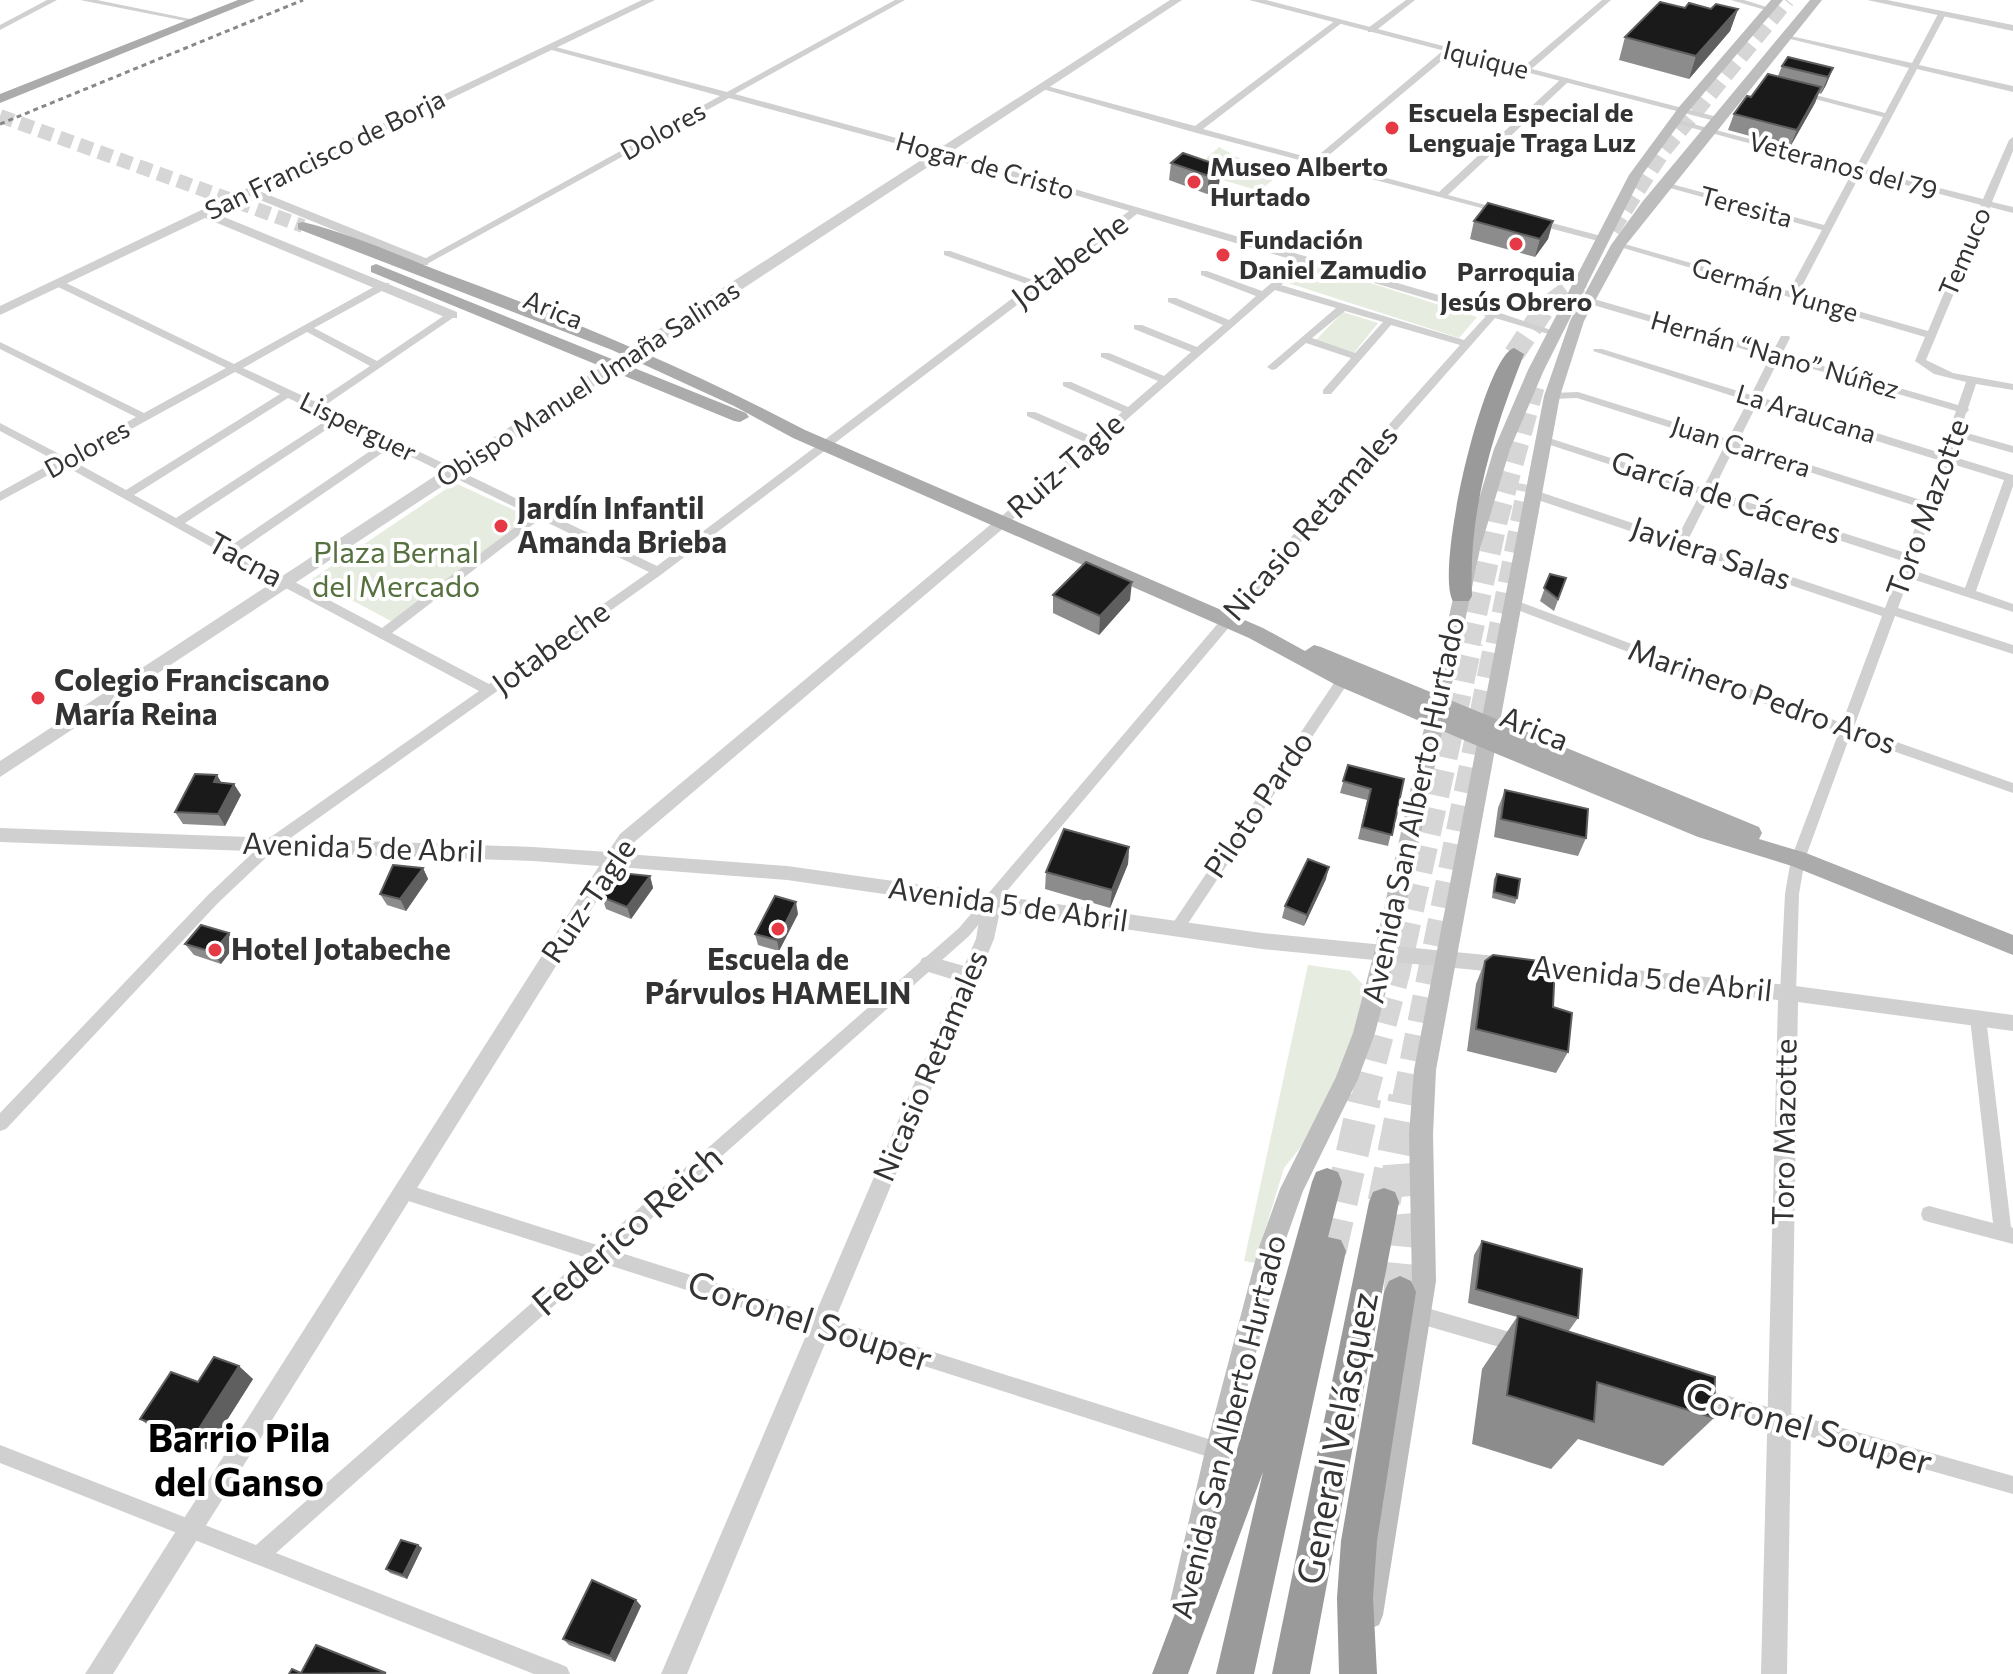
<svg xmlns="http://www.w3.org/2000/svg" width="2013" height="1674" font-family="Commissioner,sans-serif">
  <style>
    .green { fill: #e6ecdf }
    .lines { fill: none; stroke-linecap: round; stroke-linejoin: round }
    .primary-tunnel { stroke: #d6d6d6; stroke-width: 14; stroke-dasharray: 14 7; stroke-linecap: butt }
    .motorway-tunnel-far3 { stroke: #d6d6d6; stroke-width: 16; stroke-dasharray: 16 8; stroke-linecap: butt }
    .motorway-tunnel-far2 { stroke: #d6d6d6; stroke-width: 21; stroke-dasharray: 21 10; stroke-linecap: butt }
    .motorway-tunnel-far1 { stroke: #d6d6d6; stroke-width: 26; stroke-dasharray: 26 13; stroke-linecap: butt }
    .motorway-tunnel { stroke: #d6d6d6; stroke-width: 33; stroke-dasharray: 33 17; stroke-linecap: butt }
    .minor { fill: #d0d0d0; fill-rule: evenodd }
    .tertiary { fill: #d0d0d0; fill-rule: evenodd }
    .secondary { fill: #bdbdbd; fill-rule: evenodd }
    .primary { fill: #ababab; fill-rule: evenodd }
    .motorway { fill: #9a9a9a; fill-rule: evenodd }
    .rail { stroke: #888; stroke-width: 3; stroke-dasharray: 5 4; stroke-linecap: butt }
    .wall { fill: #8c8c8c }
    .shaded-wall { fill: #5f5f5f }
    .building { fill: #1a1a1a; stroke: #5f5f5f; stroke-width: 2 }
    .poi-dot { fill: #e63946; stroke: #fff; stroke-width: 3 }
    .labels { text-anchor: middle; stroke-width: 8; stroke-linejoin: round; paint-order: stroke }
    .far-street-label { font-size: 26px; fill: #333; stroke: #fff }
    .far-poi-label { font-size: 26px; font-weight: bold; fill: #333; stroke: #fff; text-anchor: start }
    .street-label { font-size: 30px; fill: #333; stroke: #fff }
    .poi-label { font-size: 30px; font-weight: bold; fill: #333; stroke: #fff; text-anchor: start }
    .park-label { font-size: 30px; fill: #56703f; stroke: #fff }
    .near-street-label { font-size: 36px; fill: #333; stroke: #fff }
    .near-neighbourhood-label { font-size: 38px; font-weight: bold; fill: #000; stroke: #fff }
  </style>
  <rect width="100%" height="100%" fill="#fff"/>
  <g class="green">
    <path d="M1219 147 1275 178 1260 191 1192 171Z"/>
    <path d="M1308 263 1477 317 1459 338 1285 282Z"/>
    <path d="M1343 312 1378 323 1353 354 1315 341Z"/>
    <path d="M455 483 529 517 393 622 312 579Z"/>
    <path d="M1308 965 1350 971 1367 989 1359 1027 1341 1071 1307 1139 1284 1168 1255 1263 1244 1261Z"/>
  </g>
  <g class="lines">
    <path class="primary-tunnel" d="M0 116 303 226"/>
    <g class="motorway-tunnel-far3">
      <path d="M1612 230 1663 151 1787 0"/>
      <path d="M1576 285 1582 280"/>
    </g>
    <g class="motorway-tunnel-far2">
      <path d="M1514 354 1545 308 1579 283"/>
      <path d="M1470 644 1497 522 1534 387"/>
      <path d="M1496 644 1528 485"/>
    </g>
    <g class="motorway-tunnel-far1">
      <path d="M1364 1099 1397 973 1470 642"/>
      <path d="M1405 1099 1497 642"/>
    </g>
    <g class="motorway-tunnel">
      <path d="M1399 1164 1405 1240 1400 1292"/>
      <path d="M1384 1202 1405 1097"/>
      <path d="M1330 1251 1365 1097"/>
    </g>
    <g class="minor">
      <path d="M47 0H57L0 30V25Z"/>
      <path d="M80 0H97L200 21 196 23Z"/>
      <path d="M895 0H905L735 94 944 151 1497 312 1560 333 1555 336 1495 318 1358 474 969 936 615 1251 1218 1442 1225 1444 1227 1451 1225 1458 1218 1460 602 1263 276 1553 560 1664 567 1667 570 1674H534L0 1463V1445L256 1545 584 1257 402 1199 396 1196 394 1191 396 1186 402 1183 597 1245 959 928 1350 468 1460 345 1391 325 1331 394H1323V390L1351 358 1306 343 1276 369 1272 370 1267 367 1336 308 1275 290 1005 526H997V520L1087 443 1027 416V412H1035L1093 437 1122 412 1063 386V382H1071L1128 407 1158 381 1101 357V353H1109L1164 376 1191 352 1134 329V325H1142L1197 347 1223 325 1168 302V298H1176L1229 320 1256 296 1201 275V271H1207L1262 291 1297 261 1137 214 662 574 275 849 218 903 6 1129 0 1131V1113L208 895 265 841 479 691 282 586 65 466 0 501V492L56 461 0 431V423L65 457 136 417 0 349V342L144 413 226 368 54 285V281H62L234 364 381 283H389V287L314 328 377 361 448 313 457 315 324 406 657 566 1030 285 944 255V251H950L1036 281 1129 211 938 155 729 98 427 264 419 262 720 96 548 49V45L727 92ZM1306 263 1486 316 1464 340 1281 285ZM1345 311 1383 322 1355 353 1312 338ZM307 332 370 366 316 402 243 368ZM235 372 280 394 126 490 73 461ZM288 398 330 418 176 518 134 495ZM338 422 382 443 229 547 185 523ZM391 447 531 515 382 628 238 552ZM540 519 649 572 489 684 392 633Z"/>
      <path d="M1406 0H1415L1374 32H1368V28Z"/>
      <path d="M1602 0H1611L1528 72H1522V68Z"/>
      <path d="M1731 0H1744L1773 9 1769 11Z"/>
      <path d="M1942 12 1946 14 1919 65 2013 86V92L1917 69 1864 169 1983 199 2009 140 2013 137V151L1992 202 2013 207V213L1990 207 1926 360 1953 373 2013 384V390L1976 384 1968 408 1969 410 1966 413 1960 431 2013 446V453L1957 437 1951 456 2013 475V486L1976 591 2013 604V612L1909 578 1898 608 2013 645V654L1895 616 1854 727 2013 783V793L1850 736 1805 859 1799 894 1796 993 1793 998 1788 999 1783 998 1780 993 1785 894 1791 859 1839 732 1507 606 1505 603 1511 599 1515 600 1842 723 1882 616 1529 497 1527 494 1529 491H1537L1677 538 1700 494 1538 441 1536 439 1538 437H1546L1703 488 1725 445 1577 398 1552 399 1547 396 1552 393 1578 392 1728 439 1748 401 1593 351 1594 349H1602L1751 395 1770 357 1583 302V298L1587 297 1773 351 1781 336H1789L1790 338 1782 354 1958 405 1966 382 1934 374 1915 361 1925 337 1613 245 1621 243 1789 291 1822 230 1659 185 1664 182 1824 225 1853 171 1670 122 1674 119 1856 167 1883 117 1796 94 1800 91 1885 113 1909 68 1782 37 1786 35 1912 63 1938 14ZM1861 173 1981 205 1928 331 1798 294ZM1779 359 1956 411 1941 453 1760 397ZM1757 404 1938 460 1924 501 1738 442ZM1734 448 1922 508 1906 553 1713 491ZM1949 463 2004 480 1965 588 1912 570ZM1709 498 1903 561 1885 608 1687 542Z"/>
      <path d="M1336 20 1343 22 1203 129 1314 159 1446 48H1452V52L1322 161 1439 192 1562 78H1568V82L1448 195 1504 210V214L1193 132 1039 88 1043 85 1195 126Z"/>
      <path d="M1533 218 1605 237 1607 239 1602 242 1530 223V219Z"/>
      <path d="M1343 675 1348 677 1349 680 1348 683 1181 934 1176 936 1171 934 1169 930 1171 926 1338 677Z"/>
      <path d="M1978 1011 1983 1013 1986 1018 2011 1227 2013 1228V1244L1929 1222 1923 1220 1921 1214 1923 1208 1929 1206 1993 1223 1970 1018 1973 1013Z"/>
      <path d="M1420 1306 1520 1335 1526 1338 1529 1344 1526 1350 1520 1353 1420 1324 1414 1321 1411 1315 1414 1309Z"/>
      <path d="M1697 1387 2013 1476V1494L1697 1405 1691 1402 1688 1396 1691 1390Z"/>
    </g>
    <g class="tertiary">
      <path d="M642 0H655L259 191 428 259V265H420L250 196 214 213 457 312V318H447L205 218 0 315V306Z"/>
      <path d="M1170 0H1182L0 777V761L676 318Z"/>
      <path d="M1249 0H1266L1725 119 1715 121Z"/>
      <path d="M1867 0H1887L2013 25V31Z"/>
      <path d="M1001 518 1009 523 1006 526 632 844 626 854 787 866 1262 933 1788 985 2013 1015V1031L1798 1002 1787 1674H1761L1778 1000 1262 949 1000 911 994 939 687 1674H661L958 981 922 970 919 964 922 958 929 956 964 966 976 939 981 908 787 880 618 867 113 1674H85L599 866 533 861 0 842V828L533 847 608 852 620 834 996 520Z"/>
    </g>
    <g class="secondary">
      <path d="M1771 0H1783L1687 113 1642 175 1544 370 1510 449 1480 549 1396 953 1375 1033 1358 1079 1303 1191 1282 1250 1231 1451 1198 1602 1194 1612 1184 1616 1174 1612 1170 1602 1205 1451 1258 1250 1280 1189 1336 1077 1353 1033 1374 953 1464 549 1494 449 1528 370 1629 175 1679 107Z"/>
      <path d="M1810 0H1822L1625 246 1584 321 1560 396 1436 1070 1433 1134 1436 1281 1383 1615 1379 1625 1369 1629 1359 1625 1355 1615 1412 1281 1409 1134 1414 1070 1544 396 1570 321 1611 245 1643 201Z"/>
    </g>
    <g class="primary">
      <path d="M238 0H255L0 103V94Z"/>
      <path d="M303 222C352 234 400 256 447 274 570 319 689 369 805 430L1263 628 1305 651 1314 645 1321 647 1759 827 1762 833 1759 839 1806 853 2013 935V955L1792 866 1698 837 1480 747 1336 685 1249 638 793 438 734 406 612 350 298 229V223Z"/>
      <path d="M376 264 746 413 749 417 740 422 734 421 371 272V266Z"/>
    </g>
    <g class="motorway">
      <path d="M1514 348 1524 354C1493 433 1468 510 1472 596L1469 601H1453C1434 570 1484 356 1514 348Z"/>
      <path d="M1327 1168 1338 1172 1342 1182 1328 1237 1341 1240 1346 1251 1254 1674H1216L1263 1472 1188 1674H1152L1237 1450 1312 1182 1316 1172Z"/>
      <path d="M1384 1188 1395 1192 1399 1202 1310 1674H1272L1369 1202 1373 1192Z"/>
      <path d="M1400 1276 1411 1281 1416 1292 1377 1541 1373 1598 1377 1674H1339L1337 1598 1341 1541 1384 1292 1389 1281Z"/>
    </g>
    <path class="rail" d="M0 124 303 0"/>
  </g>
  <g class="wall">
    <path d="M1685 8 1738 9 1730 31 1689 79 1619 60 1625 37Z"/>
    <path d="M1782 66 1833 68 1826 85 1821 94 1819 93 1815 103 1790 147 1728 130 1734 114 1751 97 1778 76Z"/>
    <path d="M1171 163 1221 166 1219 184 1207 194 1169 180Z"/>
    <path d="M1474 221H1553L1548 239 1535 257 1470 239Z"/>
    <path d="M1550 574 1566 578 1554 611 1540 601Z"/>
    <path d="M1053 595 1130 600 1099 635 1053 613Z"/>
    <path d="M1348 765 1404 779 1388 846 1358 839 1367 800 1340 793Z"/>
    <path d="M222 783 241 795 225 826 183 824 175 812Z"/>
    <path d="M1505 790 1586 838 1578 856 1494 837 1498 808Z"/>
    <path d="M1129 847 1128 864 1110 908 1045 889 1046 872Z"/>
    <path d="M423 868 428 879 406 911 387 905 380 894Z"/>
    <path d="M1497 874 1517 898 1515 904 1492 898 1494 879Z"/>
    <path d="M650 876 653 888 631 919 606 909 602 897Z"/>
    <path d="M1326 879 1304 926 1282 918 1285 906Z"/>
    <path d="M798 914 779 951 758 945 755 934Z"/>
    <path d="M185 944H236L221 964 194 955Z"/>
    <path d="M1485 961 1553 1007 1568 1052 1556 1073 1467 1051 1476 984Z"/>
    <path d="M1482 1241 1578 1318 1568 1332 1714 1418 1663 1466 1578 1439 1551 1469 1472 1444 1482 1369 1517 1317 1468 1303 1474 1255Z"/>
    <path d="M253 1379 208 1450 156 1431 140 1419 198 1382Z"/>
    <path d="M418 1545 422 1548 407 1579 390 1573 386 1569Z"/>
    <path d="M636 1600 641 1606 615 1662 569 1645 563 1639Z"/>
  </g>
  <g class="shaded-wall">
    <path d="M1738 9 1730 31 1689 79 1696 56Z"/>
    <path d="M1833 68 1826 85 1821 94 1828 77Z"/>
    <path d="M1821 87 1815 103 1790 147 1797 130Z"/>
    <path d="M1221 166 1219 184 1207 194 1209 176Z"/>
    <path d="M1553 221 1548 239 1535 257 1540 239Z"/>
    <path d="M1132 582 1130 600 1099 635 1100 616Z"/>
    <path d="M217 775 224 787 214 782Z"/>
    <path d="M234 784 241 795 225 826 218 814Z"/>
    <path d="M1129 847 1128 864 1110 908 1112 890Z"/>
    <path d="M1329 867 1326 879 1304 926 1307 915Z"/>
    <path d="M423 868 428 879 406 911 400 899Z"/>
    <path d="M650 876 653 888 631 919 627 907Z"/>
    <path d="M796 902 798 914 779 951 777 940Z"/>
    <path d="M229 933 236 944 221 964 213 952Z"/>
    <path d="M239 1366 253 1379 208 1450 193 1438Z"/>
    <path d="M418 1545 422 1548 407 1579 403 1575Z"/>
    <path d="M636 1600 641 1606 615 1662 610 1656Z"/>
  </g>
  <g class="building">
    <path d="M1660 2 1685 8 1689 3 1711 9 1716 4 1738 9 1696 56 1625 37Z"/>
    <path d="M1788 57 1833 68 1828 77 1782 66Z"/>
    <path d="M1768 74 1821 87 1797 130 1734 114 1747 96 1751 97Z"/>
    <path d="M1183 153 1221 166 1209 176 1171 163Z"/>
    <path d="M1488 203 1553 221 1540 239 1474 221Z"/>
    <path d="M1086 562 1132 582 1100 616 1053 595Z"/>
    <path d="M1550 574 1566 578 1558 599 1544 588Z"/>
    <path d="M1348 765 1404 779 1392 835 1362 827 1371 789 1343 781Z"/>
    <path d="M195 774 217 775 214 782 234 784 218 814 175 812Z"/>
    <path d="M1505 790 1588 809 1586 838 1501 819Z"/>
    <path d="M1064 829 1129 847 1112 890 1046 872Z"/>
    <path d="M1308 859 1329 867 1307 915 1285 906Z"/>
    <path d="M393 865 423 868 400 899 380 894Z"/>
    <path d="M620 873 650 876 627 907 602 897Z"/>
    <path d="M1497 874 1520 879 1517 898 1494 892Z"/>
    <path d="M775 896 796 902 777 940 755 934Z"/>
    <path d="M201 925 229 933 213 952 185 944Z"/>
    <path d="M1493 955 1555 963 1553 1007 1572 1013 1568 1052 1476 1029 1485 961Z"/>
    <path d="M1482 1241 1582 1269 1578 1318 1476 1289Z"/>
    <path d="M1518 1316 1715 1377 1714 1418 1597 1382 1594 1422 1507 1395Z"/>
    <path d="M214 1357 239 1366 193 1438 140 1419 171 1372 198 1382Z"/>
    <path d="M401 1540 418 1545 403 1575 386 1569Z"/>
    <path d="M592 1580 636 1600 610 1656 563 1639Z"/>
    <path d="M316 1645 386 1673 289 1674 292 1669 301 1673Z"/>
  </g>
  <g class="poi-dot">
    <circle cx="1392" cy="128" r="8"/>
    <circle cx="1194" cy="182" r="8"/>
    <circle cx="1516" cy="244" r="8"/>
    <circle cx="1223" cy="255" r="8"/>
    <circle cx="501" cy="526" r="8"/>
    <circle cx="38" cy="698" r="8"/>
    <circle cx="778" cy="929" r="8"/>
    <circle cx="215" cy="950" r="8"/>
  </g>
  <g class="labels">
    <g class="far-street-label">
      <text transform="translate(1486 60) rotate(14)" y="9">Iquique</text>
      <text transform="translate(663 131) rotate(-29)" y="9">Dolores</text>
      <text transform="translate(325 155) rotate(-26)" y="9">San Francisco de Borja</text>
      <text transform="translate(985 166) rotate(16)" y="9">Hogar de Cristo</text>
      <text transform="translate(1843 166) rotate(15)" y="9">Veteranos del 79</text>
      <text transform="translate(1746 207) rotate(15)" y="9">Teresita</text>
      <text transform="translate(1965 252) rotate(-67)" y="9">Temuco</text>
      <text transform="translate(1775 290) rotate(16)" y="9">Germán Yunge</text>
      <text transform="translate(553 310) rotate(22)" y="9">Arica</text>
      <text transform="translate(1775 355) rotate(16)" y="9">Hernán “Nano” Núñez</text>
      <text transform="translate(588 384) rotate(-33)" y="9">Obispo Manuel Umaña Salinas</text>
      <text transform="translate(1806 414) rotate(17)" y="9">La Araucana</text>
      <text transform="translate(358 427) rotate(26)" y="9">Lisperguer</text>
      <text transform="translate(1741 447) rotate(18)" y="9">Juan Carrera</text>
      <text transform="translate(87 449) rotate(-29)" y="9">Dolores</text>
    </g>
    <g class="far-poi-label">
      <text x="1408" y="122">Escuela Especial de<tspan x="1408" dy="30">Lenguaje Traga Luz</tspan></text>
      <text x="1210" y="176">Museo Alberto<tspan x="1210" dy="30">Hurtado</tspan></text>
      <text x="1239" y="249">Fundación<tspan x="1239" dy="30">Daniel Zamudio</tspan></text>
      <text x="1516" y="281" text-anchor="middle">Parroquia<tspan x="1516" dy="30">Jesús Obrero</tspan></text>
    </g>
    <g class="street-label">
      <text transform="translate(1070 261) rotate(-37)" y="10">Jotabeche</text>
      <text transform="translate(1066 466) rotate(-41)" y="10">Ruiz-Tagle</text>
      <text transform="translate(1726 498) rotate(18)" y="10">García de Cáceres</text>
      <text transform="translate(1928 508) rotate(-70)" y="10">Toro Mazotte</text>
      <text transform="translate(1311 523) rotate(-49)" y="10">Nicasio Retamales</text>
      <text transform="translate(1711 554) rotate(19)" y="10">Javiera Salas</text>
      <text transform="translate(245 560) rotate(29)" y="10">Tacna</text>
      <text transform="translate(551 648) rotate(-36)" y="10">Jotabeche</text>
      <text transform="translate(1762 697) rotate(20)" y="10">Marinero Pedro Aros</text>
      <text transform="translate(1534 729) rotate(22)" y="10">Arica</text>
      <text transform="translate(1259 805) rotate(-56)" y="10">Piloto Pardo</text>
      <text transform="translate(1414 810) rotate(-78)" y="10">Avenida San Alberto Hurtado</text>
      <text transform="translate(363 848) rotate(2)" y="10">Avenida 5 de Abril</text>
      <text transform="translate(589 901) rotate(-56)" y="10">Ruiz-Tagle</text>
      <text transform="translate(1008 905) rotate(8)" y="10">Avenida 5 de Abril</text>
      <text transform="translate(1652 979) rotate(6)" y="10">Avenida 5 de Abril</text>
      <text transform="translate(931 1066) rotate(-67)" y="10">Nicasio Retamales</text>
      <text transform="translate(1785 1132) rotate(-89)" y="10">Toro Mazotte</text>
      <text transform="translate(1229 1427) rotate(-76)" y="10">Avenida San Alberto Hurtado</text>
    </g>
    <g class="poi-label">
      <text x="517" y="519">Jardín Infantil<tspan x="517" dy="34">Amanda Brieba</tspan></text>
      <text x="54" y="691">Colegio Franciscano<tspan x="54" dy="34">María Reina</tspan></text>
      <text x="231" y="960">Hotel Jotabeche</text>
      <text x="778" y="970" text-anchor="middle">Escuela de<tspan x="778" dy="34">Párvulos HAMELIN</tspan></text>
    </g>
    <g class="park-label">
      <text x="396" y="563">Plaza Bernal<tspan x="396" dy="34">del Mercado</tspan></text>
    </g>
    <g class="near-street-label">
      <text transform="translate(627 1230) rotate(-41)" y="13">Federico Reich</text>
      <text transform="translate(810 1321) rotate(18)" y="13">Coronel Souper</text>
      <text transform="translate(1809 1428) rotate(16)" y="13">Coronel Souper</text>
      <text transform="translate(1337 1438) rotate(-79)" y="13">General Velásquez</text>
    </g>
    <g class="near-neighbourhood-label">
      <text x="239" y="1452">Barrio Pila<tspan x="239" dy="44">del Ganso</tspan></text>
    </g>
  </g>
</svg>
